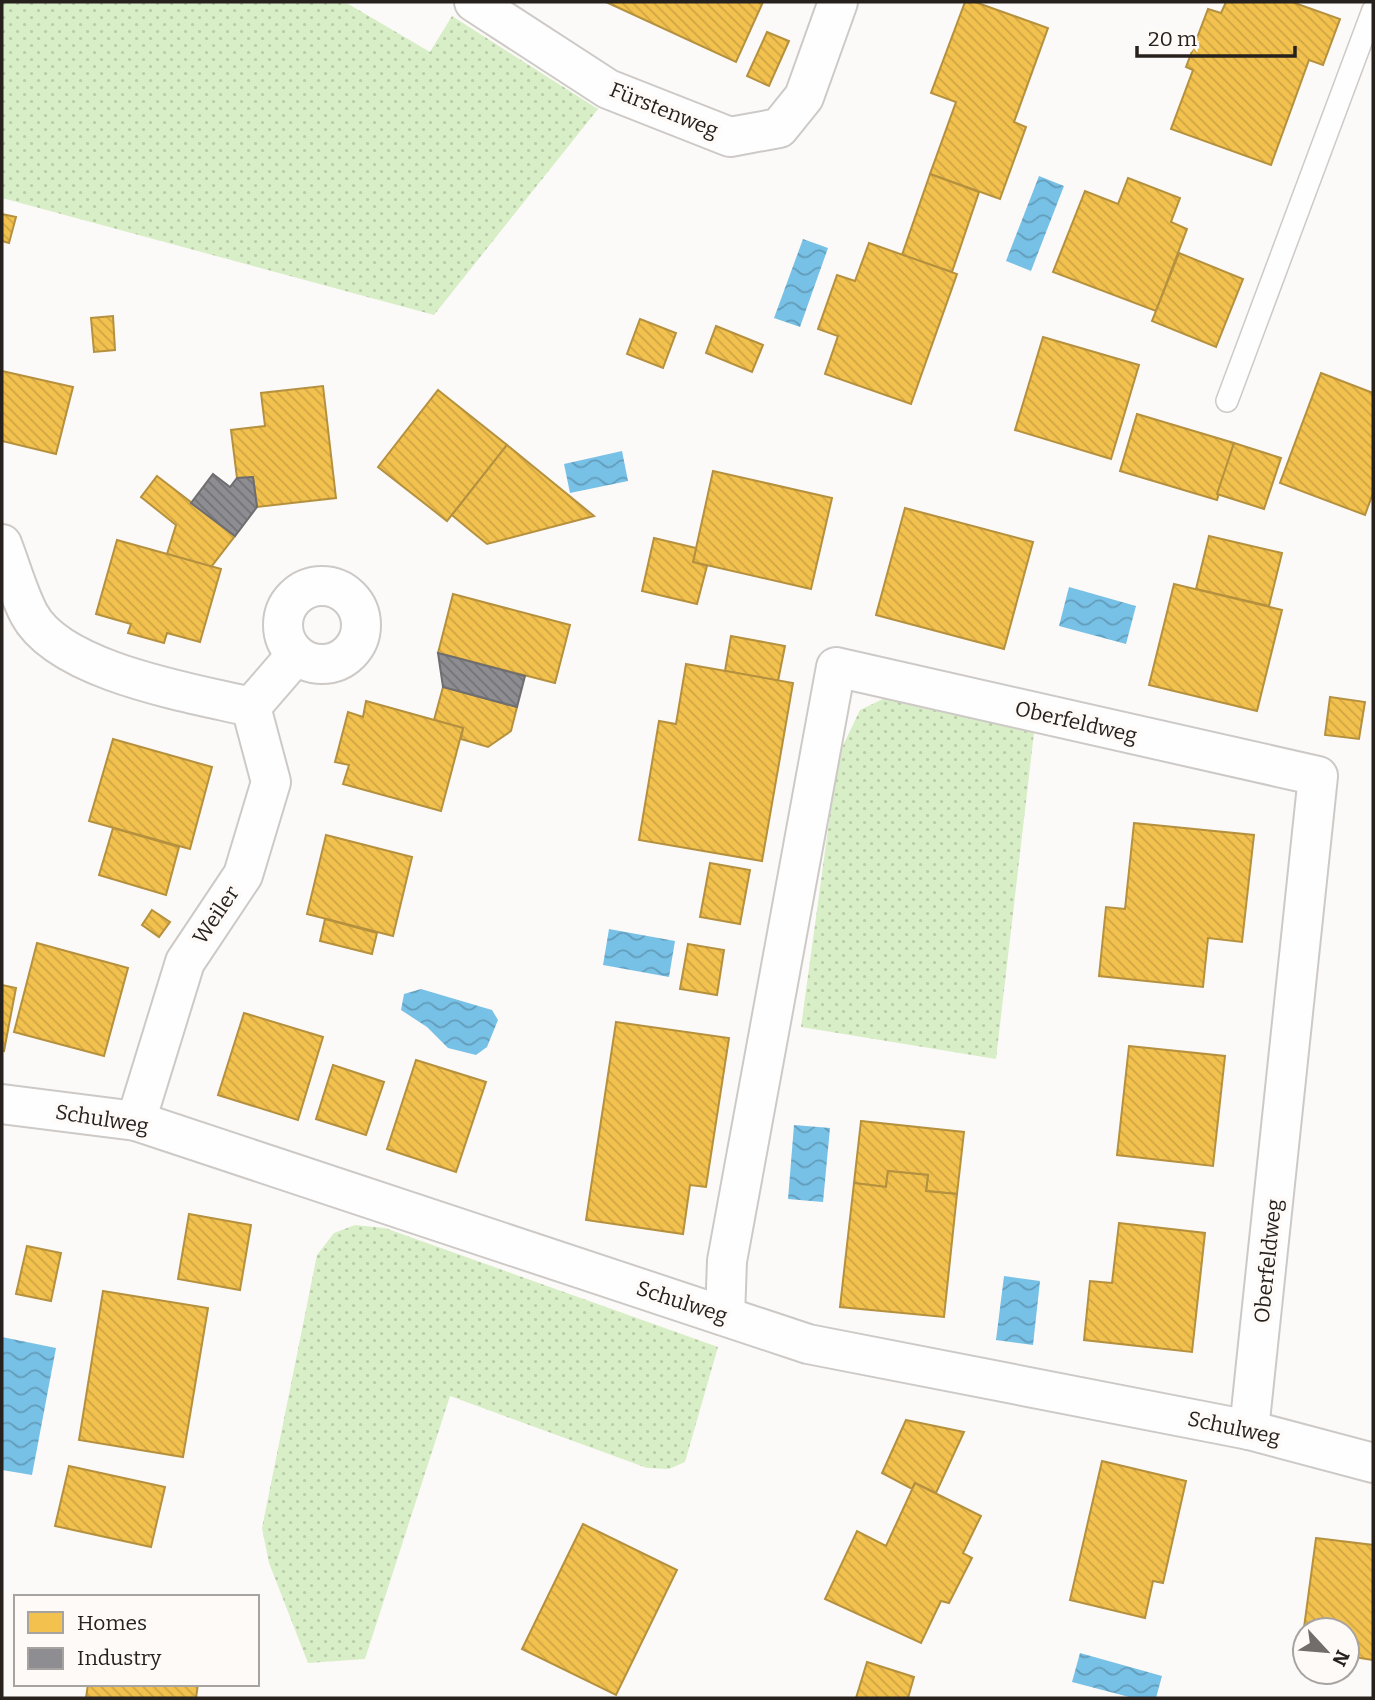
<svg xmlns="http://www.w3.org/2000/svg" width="1375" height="1700" font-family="Bitter,serif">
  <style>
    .green { fill: url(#green-dots) }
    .water { fill: url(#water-waves) }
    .homes { fill: url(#homes-back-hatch); stroke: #b5913f; stroke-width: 2 }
    .industry { fill: url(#industry-back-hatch); stroke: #6e6d6f; stroke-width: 2 }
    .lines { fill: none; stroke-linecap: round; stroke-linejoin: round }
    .service-casing { stroke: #cdc9c6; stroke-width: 24 }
    .minor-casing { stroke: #cdc9c6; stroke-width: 42 }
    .service { stroke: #fffefe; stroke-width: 21 }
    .minor { stroke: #fffefe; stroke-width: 38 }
    .labels { text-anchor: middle; stroke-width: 7; stroke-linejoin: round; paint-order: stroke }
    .street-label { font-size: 21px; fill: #27211d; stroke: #fdfaf7 }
  </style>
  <defs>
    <pattern id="green-dots" width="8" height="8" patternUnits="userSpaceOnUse" patternTransform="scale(1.75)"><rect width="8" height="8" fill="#d8eec6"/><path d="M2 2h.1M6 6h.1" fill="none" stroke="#b9ccaa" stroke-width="1.8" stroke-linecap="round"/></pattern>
    <pattern id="water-waves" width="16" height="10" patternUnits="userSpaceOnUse" patternTransform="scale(1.75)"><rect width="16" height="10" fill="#78c1e6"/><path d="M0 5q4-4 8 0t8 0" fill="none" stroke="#629cba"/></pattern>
    <pattern id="homes-back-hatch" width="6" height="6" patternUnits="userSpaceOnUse" patternTransform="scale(1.75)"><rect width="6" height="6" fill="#f2c14e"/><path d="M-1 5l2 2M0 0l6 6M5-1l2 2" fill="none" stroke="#d0a644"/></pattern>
    <pattern id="industry-back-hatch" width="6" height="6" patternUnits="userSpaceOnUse" patternTransform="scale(1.75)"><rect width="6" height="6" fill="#8d8d92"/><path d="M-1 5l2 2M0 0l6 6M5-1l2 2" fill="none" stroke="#737377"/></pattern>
  </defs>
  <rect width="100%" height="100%" fill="#fcfaf8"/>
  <g class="green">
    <path d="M2 2H345L430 52 452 16 598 109 434 315 2 198Z"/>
    <path d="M885 698 1034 733 996 1059 801 1027 838 756 860 710Z"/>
    <path d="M355 1225 385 1228 718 1347 685 1462 669 1469 647 1468 450 1396 365 1659 308 1663 269 1563 262 1528 317 1255 334 1233Z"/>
  </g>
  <g class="water">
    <path d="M1039 176 1064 186 1031 271 1006 261Z"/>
    <path d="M803 239 828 248 800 327 774 318Z"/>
    <path d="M622 451 628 481 570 493 564 464Z"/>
    <path d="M1069 587 1136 606 1126 644 1059 626Z"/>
    <path d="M609 929 675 941 669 977 603 965Z"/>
    <path d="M421 989 492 1010 498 1020 487 1047 476 1055 448 1048 427 1027 401 1010 404 994Z"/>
    <path d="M794 1125 830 1128 823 1202 788 1199Z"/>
    <path d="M1004 1276 1040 1281 1033 1345 996 1340Z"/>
    <path d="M2 1337 56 1348 32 1475 2 1470Z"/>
    <path d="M1080 1653 1162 1676 1156 1698H1133L1072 1682Z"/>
  </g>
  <g class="homes">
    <path d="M606 2H763L736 62Z"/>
    <path d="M965 2H975L1048 28 1014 122 1026 127 1000 199 930 174 956 102 931 93Z"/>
    <path d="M1226 2H1292L1340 19 1323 65 1309 60 1271 165 1171 129 1193 70 1186 67 1208 9 1221 13Z"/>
    <path d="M767 32 789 41 769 86 747 76Z"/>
    <path d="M930 174 979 192 952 272 902 255Z"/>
    <path d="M1128 178 1180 198 1171 222 1187 229 1156 311 1053 272 1085 191 1118 204Z"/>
    <path d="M2 214 16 217 9 243 2 241Z"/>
    <path d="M869 243 957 274 911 404 825 374 838 336 818 329 837 275 855 281Z"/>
    <path d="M1179 253 1243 279 1216 347 1152 321Z"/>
    <path d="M113 316 115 350 94 352 91 318Z"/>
    <path d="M640 319 676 333 663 368 627 354Z"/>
    <path d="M716 326 763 345 752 372 706 353Z"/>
    <path d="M1043 337 1139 365 1111 459 1015 430Z"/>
    <path d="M2 371 73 387 56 454 2 441Z"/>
    <path d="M1321 373 1373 393V493L1365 515 1280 483Z"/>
    <path d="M323 386 336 498 257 507 253 477 237 478 231 430 265 426 261 393Z"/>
    <path d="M438 390 507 445 447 521 378 467Z"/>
    <path d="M1137 414 1234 443 1217 500 1120 471Z"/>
    <path d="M1234 443 1281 458 1264 509 1217 494Z"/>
    <path d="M507 445 594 516 487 544 471 531 452 515Z"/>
    <path d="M713 471 832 498 811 589 693 562Z"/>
    <path d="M157 476 235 536 211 567 167 554 176 525 141 497Z"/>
    <path d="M905 508 1033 542 1004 649 876 615Z"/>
    <path d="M1209 536 1282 553 1269 606 1196 589Z"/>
    <path d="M654 538 696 548 693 562 707 566 697 604 642 591Z"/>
    <path d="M117 540 221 569 200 642 167 633 164 643 128 633 131 624 96 614Z"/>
    <path d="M1174 584 1282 610 1257 711 1149 685Z"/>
    <path d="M453 594 570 625 555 683 438 653Z"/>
    <path d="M731 636 785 646 778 681 725 671Z"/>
    <path d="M686 664 793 683 762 861 639 840 659 721 676 724Z"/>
    <path d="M443 687 517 707 511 731 488 747 461 739 463 728 434 720Z"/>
    <path d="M1330 697 1365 702 1359 739 1325 735Z"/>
    <path d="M366 701 463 728 441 811 343 784 349 765 335 762 348 712 363 717Z"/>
    <path d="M113 739 212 767 190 849 89 821Z"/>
    <path d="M1134 823 1254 835 1242 942 1208 938 1203 987 1099 976 1106 907 1125 909Z"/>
    <path d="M113 828 179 847 166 895 99 875Z"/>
    <path d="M326 835 412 857 393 936 307 914Z"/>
    <path d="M710 863 750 870 740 924 700 917Z"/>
    <path d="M152 910 170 922 159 937 142 925Z"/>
    <path d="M325 919 377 933 372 954 320 941Z"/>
    <path d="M37 943 128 968 104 1056 14 1032Z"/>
    <path d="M688 944 724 950 717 995 680 989Z"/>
    <path d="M2 985 16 988 4 1051 2 1050Z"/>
    <path d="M244 1013 323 1037 298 1120 218 1095Z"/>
    <path d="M616 1022 729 1038 706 1187 690 1185 683 1234 586 1220Z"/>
    <path d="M1129 1046 1225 1056 1213 1166 1117 1155Z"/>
    <path d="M416 1060 486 1082 456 1172 387 1149Z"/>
    <path d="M333 1065 384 1082 366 1135 316 1119Z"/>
    <path d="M861 1121 964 1132 957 1194 926 1191 928 1175 888 1171 886 1187 854 1183Z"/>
    <path d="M888 1171 928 1175 926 1191 957 1194 944 1317 840 1307 854 1183 886 1187Z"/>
    <path d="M189 1214 251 1225 240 1290 178 1279Z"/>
    <path d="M1119 1223 1205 1233 1192 1352 1084 1340 1090 1281 1112 1283Z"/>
    <path d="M27 1246 61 1253 51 1301 16 1294Z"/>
    <path d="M103 1291 208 1308 183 1457 79 1440Z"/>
    <path d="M906 1420 964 1432 936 1493 915 1483 912 1489 882 1473Z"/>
    <path d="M1102 1461 1186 1481 1163 1583 1153 1581 1145 1618 1070 1600Z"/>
    <path d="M69 1466 165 1487 151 1547 55 1526Z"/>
    <path d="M915 1483 981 1516 963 1553 972 1558 949 1603 941 1601 921 1643 825 1599 857 1531 886 1546Z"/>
    <path d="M583 1524 677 1570 616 1695 522 1649Z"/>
    <path d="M1316 1538 1373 1545V1660L1347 1656V1630H1305V1650H1301Z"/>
    <path d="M867 1662 914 1677 908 1698H856Z"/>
    <path d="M88 1684H198L196 1698H86Z"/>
  </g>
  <g class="industry">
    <path d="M213 474 230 487 237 478 253 477 257 507 235 536 191 503Z"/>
    <path d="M438 653 525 676 517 707 443 687Z"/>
  </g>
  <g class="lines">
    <g class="service-casing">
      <path id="service" d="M1227 401 1373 10"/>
    </g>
    <g class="minor-casing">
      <g id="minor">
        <path d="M474 2 608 89 730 137 779 128 804 97 838 2"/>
        <path d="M2 544C11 567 18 593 29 614 60 672 192 693 251 707L271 782 243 875 185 962 136 1121"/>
        <circle cx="322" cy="625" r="39"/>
        <path d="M251 707 296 655"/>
        <path d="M2 1104 136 1121 808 1344 1249 1430 1373 1463"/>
        <path d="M725 1316 727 1261 836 667 1318 776 1249 1430"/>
      </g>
    </g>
    <use href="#service" class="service"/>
    <use href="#minor" class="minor"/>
  </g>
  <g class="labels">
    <g class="street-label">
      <text transform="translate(664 110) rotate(22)" y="7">Fürstenweg</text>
      <text transform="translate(1076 722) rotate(13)" y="7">Oberfeldweg</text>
      <text transform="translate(216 915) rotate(-56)" y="7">Weiler</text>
      <text transform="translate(102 1119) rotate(9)" y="7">Schulweg</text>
      <text transform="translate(1268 1261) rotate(-84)" y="7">Oberfeldweg</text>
      <text transform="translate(682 1302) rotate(18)" y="7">Schulweg</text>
      <text transform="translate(1234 1428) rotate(12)" y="7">Schulweg</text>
    </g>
  </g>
  <rect width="1375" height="1700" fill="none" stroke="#27211d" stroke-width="7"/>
  <rect x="14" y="1595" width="245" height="91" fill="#fdfaf7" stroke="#a7a3a0" stroke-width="2"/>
  <rect x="28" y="1612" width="35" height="21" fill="#f2c14e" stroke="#a7a3a0" stroke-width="2"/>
  <text x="77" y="1630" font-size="21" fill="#27211d">Homes</text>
  <rect x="28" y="1648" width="35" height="21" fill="#8d8d92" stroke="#a7a3a0" stroke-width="2"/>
  <text x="77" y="1665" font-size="21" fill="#27211d">Industry</text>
  <g transform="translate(1326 1651) rotate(116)"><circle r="33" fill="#fdfaf7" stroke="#a7a3a0" stroke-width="2"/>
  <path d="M0-5L12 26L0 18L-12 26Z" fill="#726d6a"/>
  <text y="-10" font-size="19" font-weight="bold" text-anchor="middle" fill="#27211d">N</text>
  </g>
  <path d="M1137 46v10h158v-10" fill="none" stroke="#27211d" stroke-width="3.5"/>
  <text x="1148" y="46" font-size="21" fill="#27211d" stroke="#fdfaf7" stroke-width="5" paint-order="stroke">20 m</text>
</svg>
